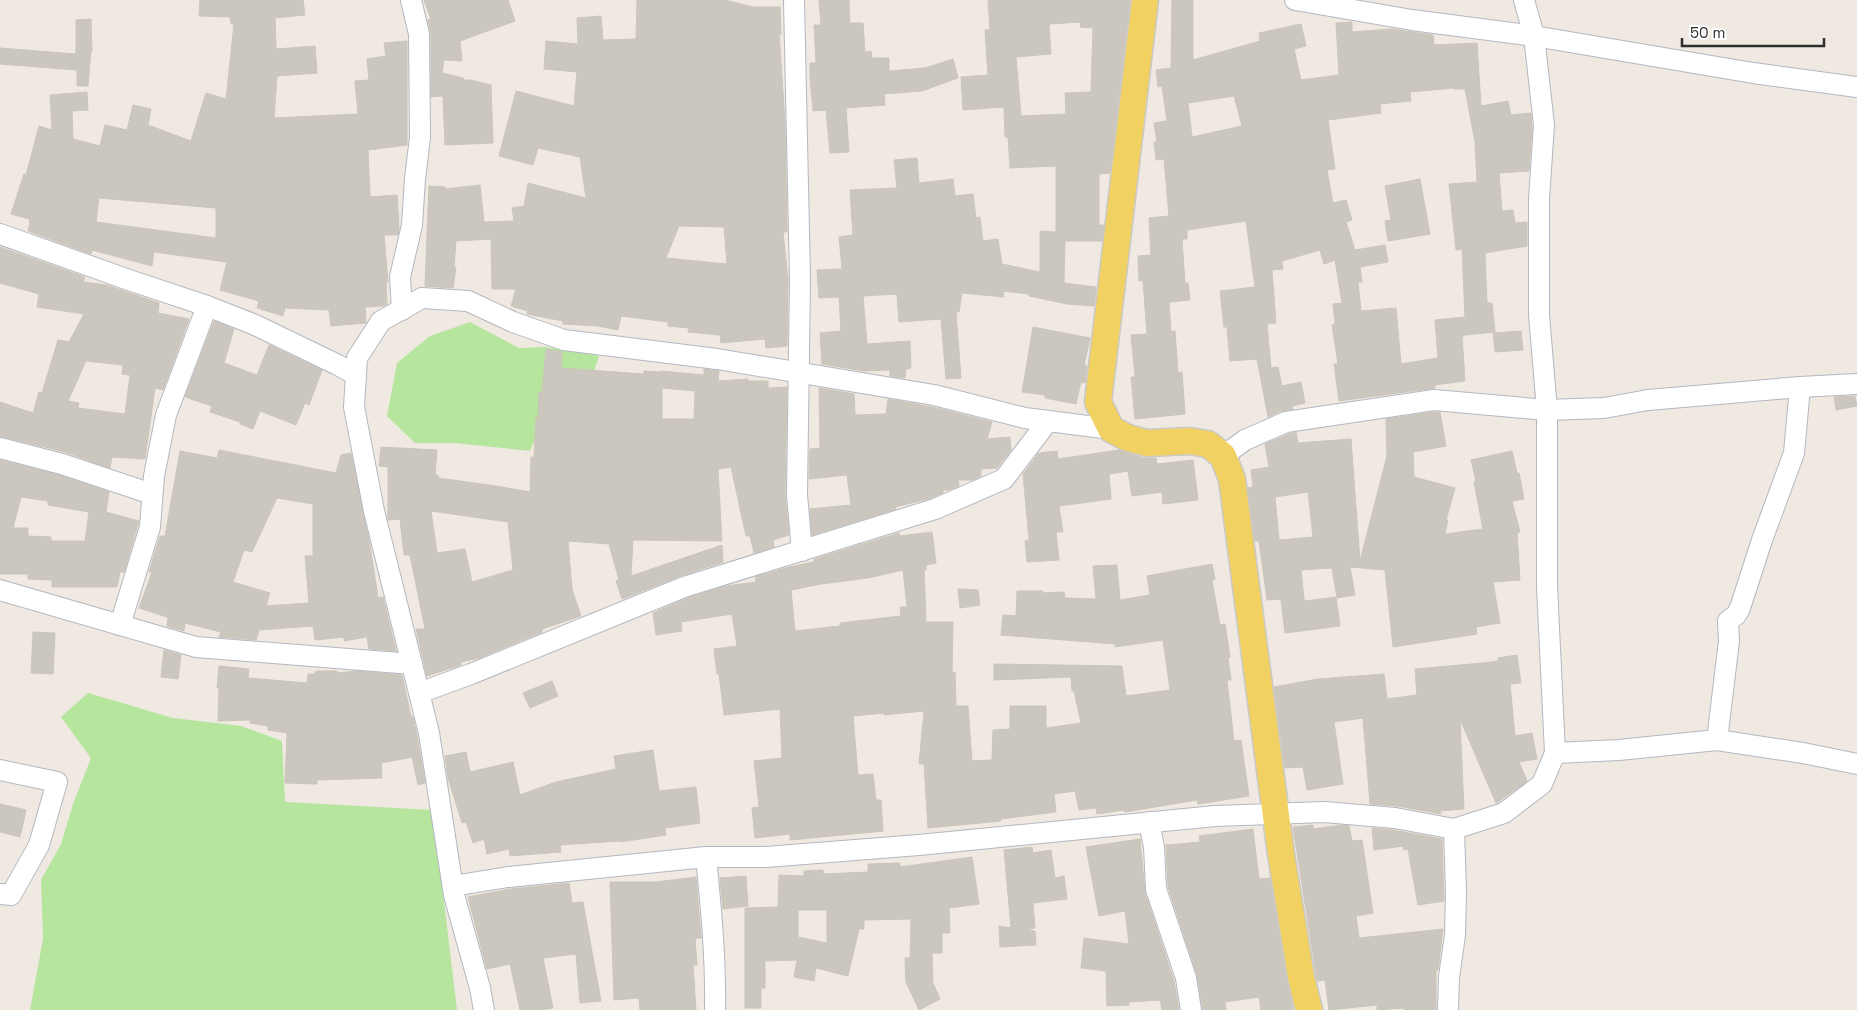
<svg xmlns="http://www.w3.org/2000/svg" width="1857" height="1010" font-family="'Space Grotesk',sans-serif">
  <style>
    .green { fill: #b6e59e }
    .building { fill: #cbc7bf; stroke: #cbc5ba; fill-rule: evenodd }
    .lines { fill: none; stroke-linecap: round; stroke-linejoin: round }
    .minor-casing { stroke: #b4b7c1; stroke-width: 22 }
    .major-casing { stroke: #c9c9c9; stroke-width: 29 }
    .minor { stroke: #fff; stroke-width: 20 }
    .major { stroke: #f2d163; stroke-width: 26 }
  </style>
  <rect width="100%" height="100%" fill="#efe9e1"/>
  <g class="green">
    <path d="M470 322 519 348 546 347 599 356 591 381 555 394 530 451 455 443H415L387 416 397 363 430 336Z"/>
    <path d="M88 693 173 718 241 726 282 741 285 802 433 810 457 1010H30L43 939 41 880 61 844 73 804 91 758 61 717Z"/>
  </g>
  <g class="building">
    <path d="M200 0H303L305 15 275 18 276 49 315 46 317 73 277 76 274 118 358 114 355 81 369 80 367 59 386 56 384 43 407 41V145L368 150 370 197 397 195 399 229 398 235H384L388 282 386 281 387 304 383 306 365 307 366 323 331 326 329 310 285 308 283 316 257 308 259 301 220 290 227 262 154 252 152 266 92 250 91 254 28 231 30 222 29 221V219L11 214 24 174 26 175 39 126 52 130 50 95 87 92 88 110 72 111 73 139 100 146 105 125 127 130 133 105 151 109 148 125 191 141 206 93 226 99 234 24H231L230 17 199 16ZM99 198 216 208V238L96 222Z"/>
    <path d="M424 0H508L515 21 460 41 462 61 444 60 442 73 463 78 464 80H470L491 85 493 143 445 145 443 96 431 97V34L428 20 431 19Z"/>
    <path d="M637 0H725L753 7H780L781 34 779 33 785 123 787 232H783L788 279 787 346 766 348 765 339 721 343 720 335 688 332 689 328 668 326V322L621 316 618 330 598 326 563 324V321L527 314 528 311 511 306 516 289H492L491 239 456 241 454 267 456 268 453 288 425 286 429 186 445 187V189L480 185 484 222 514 221 512 208 524 206 528 183 586 198 580 157 538 148 533 165 499 156 516 91 574 106 577 72 544 69 546 41 578 44 577 18 601 16 603 40 636 39ZM679 226 724 227 727 264 666 258Z"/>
    <path d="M819 0H849L850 23H863L865 52 871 51 872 58H889V71L925 68 953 59 958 78 922 91 884 94 885 105 846 108 849 152 830 153 826 110 813 111 810 77V63H816L814 25H821Z"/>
    <path d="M988 0H1130L1110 173 1099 174V225H1104L1102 241H1065L1064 283 1096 287 1094 306 1067 304 1029 296V294L1003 291 1004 297 962 293 959 312H956L961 378 946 379 941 319 899 322 897 294 863 296 867 344 910 341 911 368 906 369 905 378 890 376V370L864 371 822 364 820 333 841 331 839 297 819 298 817 270 842 269 839 237 853 235 850 190 897 188 894 160 917 158 919 183 953 179 955 196 973 194 976 218 980 217 983 241 998 239 1002 264 1040 272V231L1056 232V166L1010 168 1008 137H1005L1004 107 963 110 961 77 988 75 985 30H990ZM1081 22 1080 27 1093 28 1091 92 1065 93 1066 114 1021 116 1016 57 1051 54 1049 24Z"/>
    <path d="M1172 0H1193V60L1260 41 1259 33 1301 24 1306 46 1294 49 1301 80 1339 75 1336 23 1352 22V32L1392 29 1433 35 1434 45 1477 43 1481 106 1508 101 1511 115 1531 113 1532 128 1529 171 1499 173 1502 211 1513 210 1515 223 1527 222V246L1485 253 1487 303H1492L1495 332 1464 335V336L1462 337 1465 380 1464 381 1435 385V388L1339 401 1334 364H1338L1332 325 1335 324 1333 304 1342 303 1335 260 1324 264 1320 250 1282 261 1283 269 1272 270 1276 323 1267 324 1271 368 1278 367 1282 386 1301 382 1305 403 1292 406 1293 409 1281 411 1268 417 1257 359 1230 361 1227 327H1224L1220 291 1255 287 1246 221 1187 230V239H1182L1185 283H1188L1190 300 1169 302 1171 332 1175 331 1178 373 1182 372 1185 414 1135 419 1131 377H1135L1131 335 1147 334 1143 280 1139 281 1138 256 1151 255 1149 218 1169 216 1164 159 1156 160 1154 142H1157L1154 123 1167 121 1162 86 1158 87 1156 70 1171 68ZM1454 88V89H1465L1475 142 1477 182 1449 184 1456 250 1462 249 1465 317 1435 320 1438 358 1401 364 1396 308 1361 311 1358 282H1362L1360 267 1388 262 1385 245 1355 250 1346 222 1352 220 1346 200 1333 203 1327 170 1335 169 1328 120 1381 113 1380 104 1411 101 1410 92ZM1234 96 1242 126 1192 137 1188 103Z"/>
    <path d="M91 19 92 51H91L88 86H77V70L0 64V48L76 54V20Z"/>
    <path d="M1420 179 1430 234 1388 241 1385 221 1391 220 1385 186Z"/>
    <path d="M0 247 85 277 83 282 107 285 159 303 158 313 189 319 163 390 155 388 145 459 112 457 110 468 65 452 0 436V402L33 413 39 392 42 393 58 340 69 342 84 314 37 307 39 294 0 283ZM86 361 123 365 122 374 130 375 125 414 78 408 79 403 68 401Z"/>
    <path d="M214 321 234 329 224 363 257 375 269 345 322 370 309 405 305 403 296 425 260 411 253 429 240 424V422L210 412 212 406 185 397Z"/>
    <path d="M1033 327 1090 338 1084 365 1087 366 1085 383 1081 382 1076 404 1045 398V395L1022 392Z"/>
    <path d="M1521 331 1523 350 1495 352 1493 333Z"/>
    <path d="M546 349 562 352 561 368 644 374V371L661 372V371L704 375V369L719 371 718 381 748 379V381H768V388L787 387 785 495 789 535 773 540 774 547 754 553 750 536H746L731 467 718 469 722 541 633 540 631 576 722 545 723 562 680 576 622 599 616 581 619 580 609 544 568 541 572 589 581 616 542 629V632L479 658 461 662V665L427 676 416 629H425L410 555H404L400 519 388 520V467L379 466 381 447 437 450 435 475H438V478L496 486 530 492 531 457H534L536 418H538L539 392H542ZM662 388 695 391 694 419H662ZM431 511 508 522 513 570 472 582 465 549 437 553Z"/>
    <path d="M819 388 854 394 855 415 886 414 888 399 932 407 992 422 987 439 1010 437 1011 450 997 468 981 469V476L973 480H958L959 486 949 490H943V493L931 498 895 507 896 509 812 535 810 509 851 505 847 475 809 479 810 449 820 448Z"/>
    <path d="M1855 396 1857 406 1836 410 1834 397Z"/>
    <path d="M1434 412H1440L1446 446 1413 452 1414 477 1455 488 1446 520H1448L1445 534 1483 529 1474 482 1476 481 1471 460 1512 451 1517 473H1519L1524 499 1512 501 1520 532 1517 533 1520 580 1493 582 1500 623 1476 627 1477 634 1393 647 1385 570 1350 567 1355 595 1337 598 1332 568 1301 570 1304 599 1305 601 1336 597 1340 626 1285 633 1281 599 1267 600 1259 541H1255L1248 488 1253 487 1251 470 1269 467 1265 444 1289 434 1296 432 1298 443 1351 439 1360 561 1387 456 1386 419ZM1308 492 1313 537 1279 540 1275 497Z"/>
    <path d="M219 450 336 473 341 455 351 453 370 545 378 598 383 597 396 651 369 649 367 637 344 641V637L315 640 313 626 259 630 256 640 219 637 221 632 185 623 184 631 167 626 168 619 167 617 139 608 152 572H149L160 536H165L180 451 217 458ZM277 498 313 504V556H305L309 603 266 606 270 593 233 582 244 550 252 552Z"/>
    <path d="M1119 450 1143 458H1156L1157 464 1193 460 1198 500 1163 504 1162 492 1132 496 1128 471 1109 474 1111 499 1059 506 1063 532H1056L1059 560 1027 562 1025 541 1029 540 1023 474 1039 453 1057 451 1058 459Z"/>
    <path d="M0 460 59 475 109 492 106 512 139 521 124 572H120L117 587H52V580L28 579V574H0ZM21 497 48 501V505L89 512 85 541H51V537L28 536V528H13Z"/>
    <path d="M932 532 936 563 926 565V570H924L926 622H953L952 673 955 672 956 706H968L972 761 992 760 993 730 1010 729V706H1046V728L1081 723 1074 691H1072L1071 677 994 680V664L1122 666 1126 696 1170 690 1163 640 1115 647V644L1001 635 1003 615 1016 616 1017 591H1043L1042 593 1064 592 1065 598 1096 599 1093 566 1117 565 1120 600 1150 595 1147 576 1212 564 1215 579 1212 580 1220 625 1225 624 1230 657 1228 658 1231 680H1227L1234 741 1241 740 1249 796 1198 804 1197 800 1125 812 1124 810 1097 814 1096 808 1079 810 1075 791 1054 794 1056 812 1001 819V821L928 828 924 764H919L924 711 884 715V713L853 716 858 775 873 774 876 800H881L883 831 790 840V834L755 838 752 808 759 807 754 761 782 758 780 709 724 715 719 674H717L714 649 737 646 732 614 681 622 682 631 656 635 653 613 688 598 726 586 756 582 755 577 789 567 814 562V559L899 533 900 536ZM903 570 907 607H900L901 616 840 623V626L795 631 791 590 821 584 868 578Z"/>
    <path d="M958 589 978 590 980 605 960 608Z"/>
    <path d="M33 632 55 633 53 674 31 673Z"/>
    <path d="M164 650 181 655 178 679 161 677Z"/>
    <path d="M1517 655 1521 683 1510 684 1515 736 1532 733 1537 759 1519 762 1527 781 1498 802 1496 803 1460 719 1464 809 1440 811 1441 814 1397 806 1370 804 1363 718 1334 722 1343 784 1307 790 1303 767 1285 768 1274 687 1318 679 1384 674 1387 699 1417 695 1415 669 1483 663 1498 661V658Z"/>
    <path d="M219 666 249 669 248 678 307 683 308 674H315L316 671H337V673L356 671 402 675 411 717H413L417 735 425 783 418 785 412 757 381 763 382 778 317 780V784L285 783 287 733 268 730V726L250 723 251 720 218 721 219 688H217Z"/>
    <path d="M552 681 558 696 530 708 523 693Z"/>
    <path d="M653 750 659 791 696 787 700 823 665 828 666 835 620 842V841L560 845 561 852 510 856 509 849 487 854 484 839 473 843 466 822 462 823 448 778 445 756 466 752 470 772 513 762 520 795 556 782 616 769 614 756Z"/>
    <path d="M0 804 26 810 20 837 0 832Z"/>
    <path d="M1313 825V829L1342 825 1349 826 1352 841 1362 840 1373 913 1356 916 1359 938 1443 929 1438 970H1436V1010H1404V1008L1377 1010V1005L1329 1010 1325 980 1317 981 1316 974 1293 827Z"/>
    <path d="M1372 828 1393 830 1442 839 1444 901 1418 905 1408 849 1404 850 1403 846 1374 850Z"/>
    <path d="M1253 829 1259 879 1270 878 1293 1010H1261L1259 997 1225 1002 1226 1010H1203L1197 974 1168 887 1166 845 1200 842 1199 836Z"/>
    <path d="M1140 839 1145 893 1174 981 1179 1010H1162L1160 1000 1129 1002V1005L1107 1006 1106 971 1081 968 1084 938 1129 944 1125 911 1099 916 1086 847Z"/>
    <path d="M1032 847 1033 853 1051 850 1055 878 1064 876 1067 899 1033 903 1035 928 1025 930 1035 931 1036 945 1000 947 999 926 1011 928 1004 850Z"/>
    <path d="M972 857 979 904 949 908 950 933H942V953H932L933 983 940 999 919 1010 906 982 905 958H910L911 919 864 920V929H859L848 976 816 968 814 981 794 977 797 960 765 961V988H761V1008H745V908L778 907 779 875 804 876V871L823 870V874L868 872V864L900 863V867ZM798 910H827V943L798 937Z"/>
    <path d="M746 876 748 906 723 909 720 878Z"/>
    <path d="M696 877 701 938H695L697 965H693L696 1010H640L639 998 614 1000 610 882H656Z"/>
    <path d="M569 883 572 903 583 902 601 1001 580 1003 576 954 543 958 553 1008 541 1010H520L510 964 487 969 468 897 510 889Z"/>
  </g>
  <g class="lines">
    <g class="minor-casing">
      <g id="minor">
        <path d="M794 0 800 279 797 495 802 551"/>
        <path d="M1295 0 1412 20 1534 36 1544 125 1539 199V315L1547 410V586L1555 753"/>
        <path d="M1524 0 1534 36 1753 73 1857 87"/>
        <path d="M0 234 129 280 207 306 253 324 338 365 356 375"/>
        <path d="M402 310 400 277 412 225 415 179 420 137 419 34 411 0"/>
        <path d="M0 448 62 464 152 494"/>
        <path d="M1223 456 1245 440 1286 422 1434 400 1547 410 1604 408 1648 400 1800 387 1857 384"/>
        <path d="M0 590 196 647 412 664"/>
        <path d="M120 625 150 527 154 476 166 415 207 306"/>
        <path d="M419 693 471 674 684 587 935 509 1004 479 1048 421"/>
        <path d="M1717 740 1729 641 1728 621 1736 615 1740 608 1762 540 1794 453 1800 387"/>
        <path d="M0 770 57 782 39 845 11 895 0 894"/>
        <path d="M1149 822 1154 847 1156 889 1186 978 1191 1010"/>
        <path d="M1454 829 1504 813 1542 784 1555 753 1619 750 1717 740 1803 753 1857 764"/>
        <path d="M706 857C711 908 716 959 715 1010"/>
        <path d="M453 886 508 877 706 857H766L919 845 1215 816 1324 812 1395 818 1454 829 1456 892 1455 935 1449 977 1448 1010"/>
        <path d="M484 1010 480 988 454 895 429 733 374 511 354 407 357 358 381 321 422 298 468 301 513 322 564 340 717 359 934 395 1025 418 1111 429"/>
      </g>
    </g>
    <g class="major-casing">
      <path id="major" d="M1145 0 1098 402 1111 429 1128 438 1147 443 1189 441 1208 444 1223 456 1232 479 1281 854 1301 977 1309 1010"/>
    </g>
    <use href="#minor" class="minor"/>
    <use href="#major" class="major"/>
  </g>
  <path d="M1682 38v8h142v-8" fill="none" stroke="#2e2e2e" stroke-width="2.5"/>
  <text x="1690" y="38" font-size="15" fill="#2e2e2e" stroke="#ffffff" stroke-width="4" paint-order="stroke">50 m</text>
</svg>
